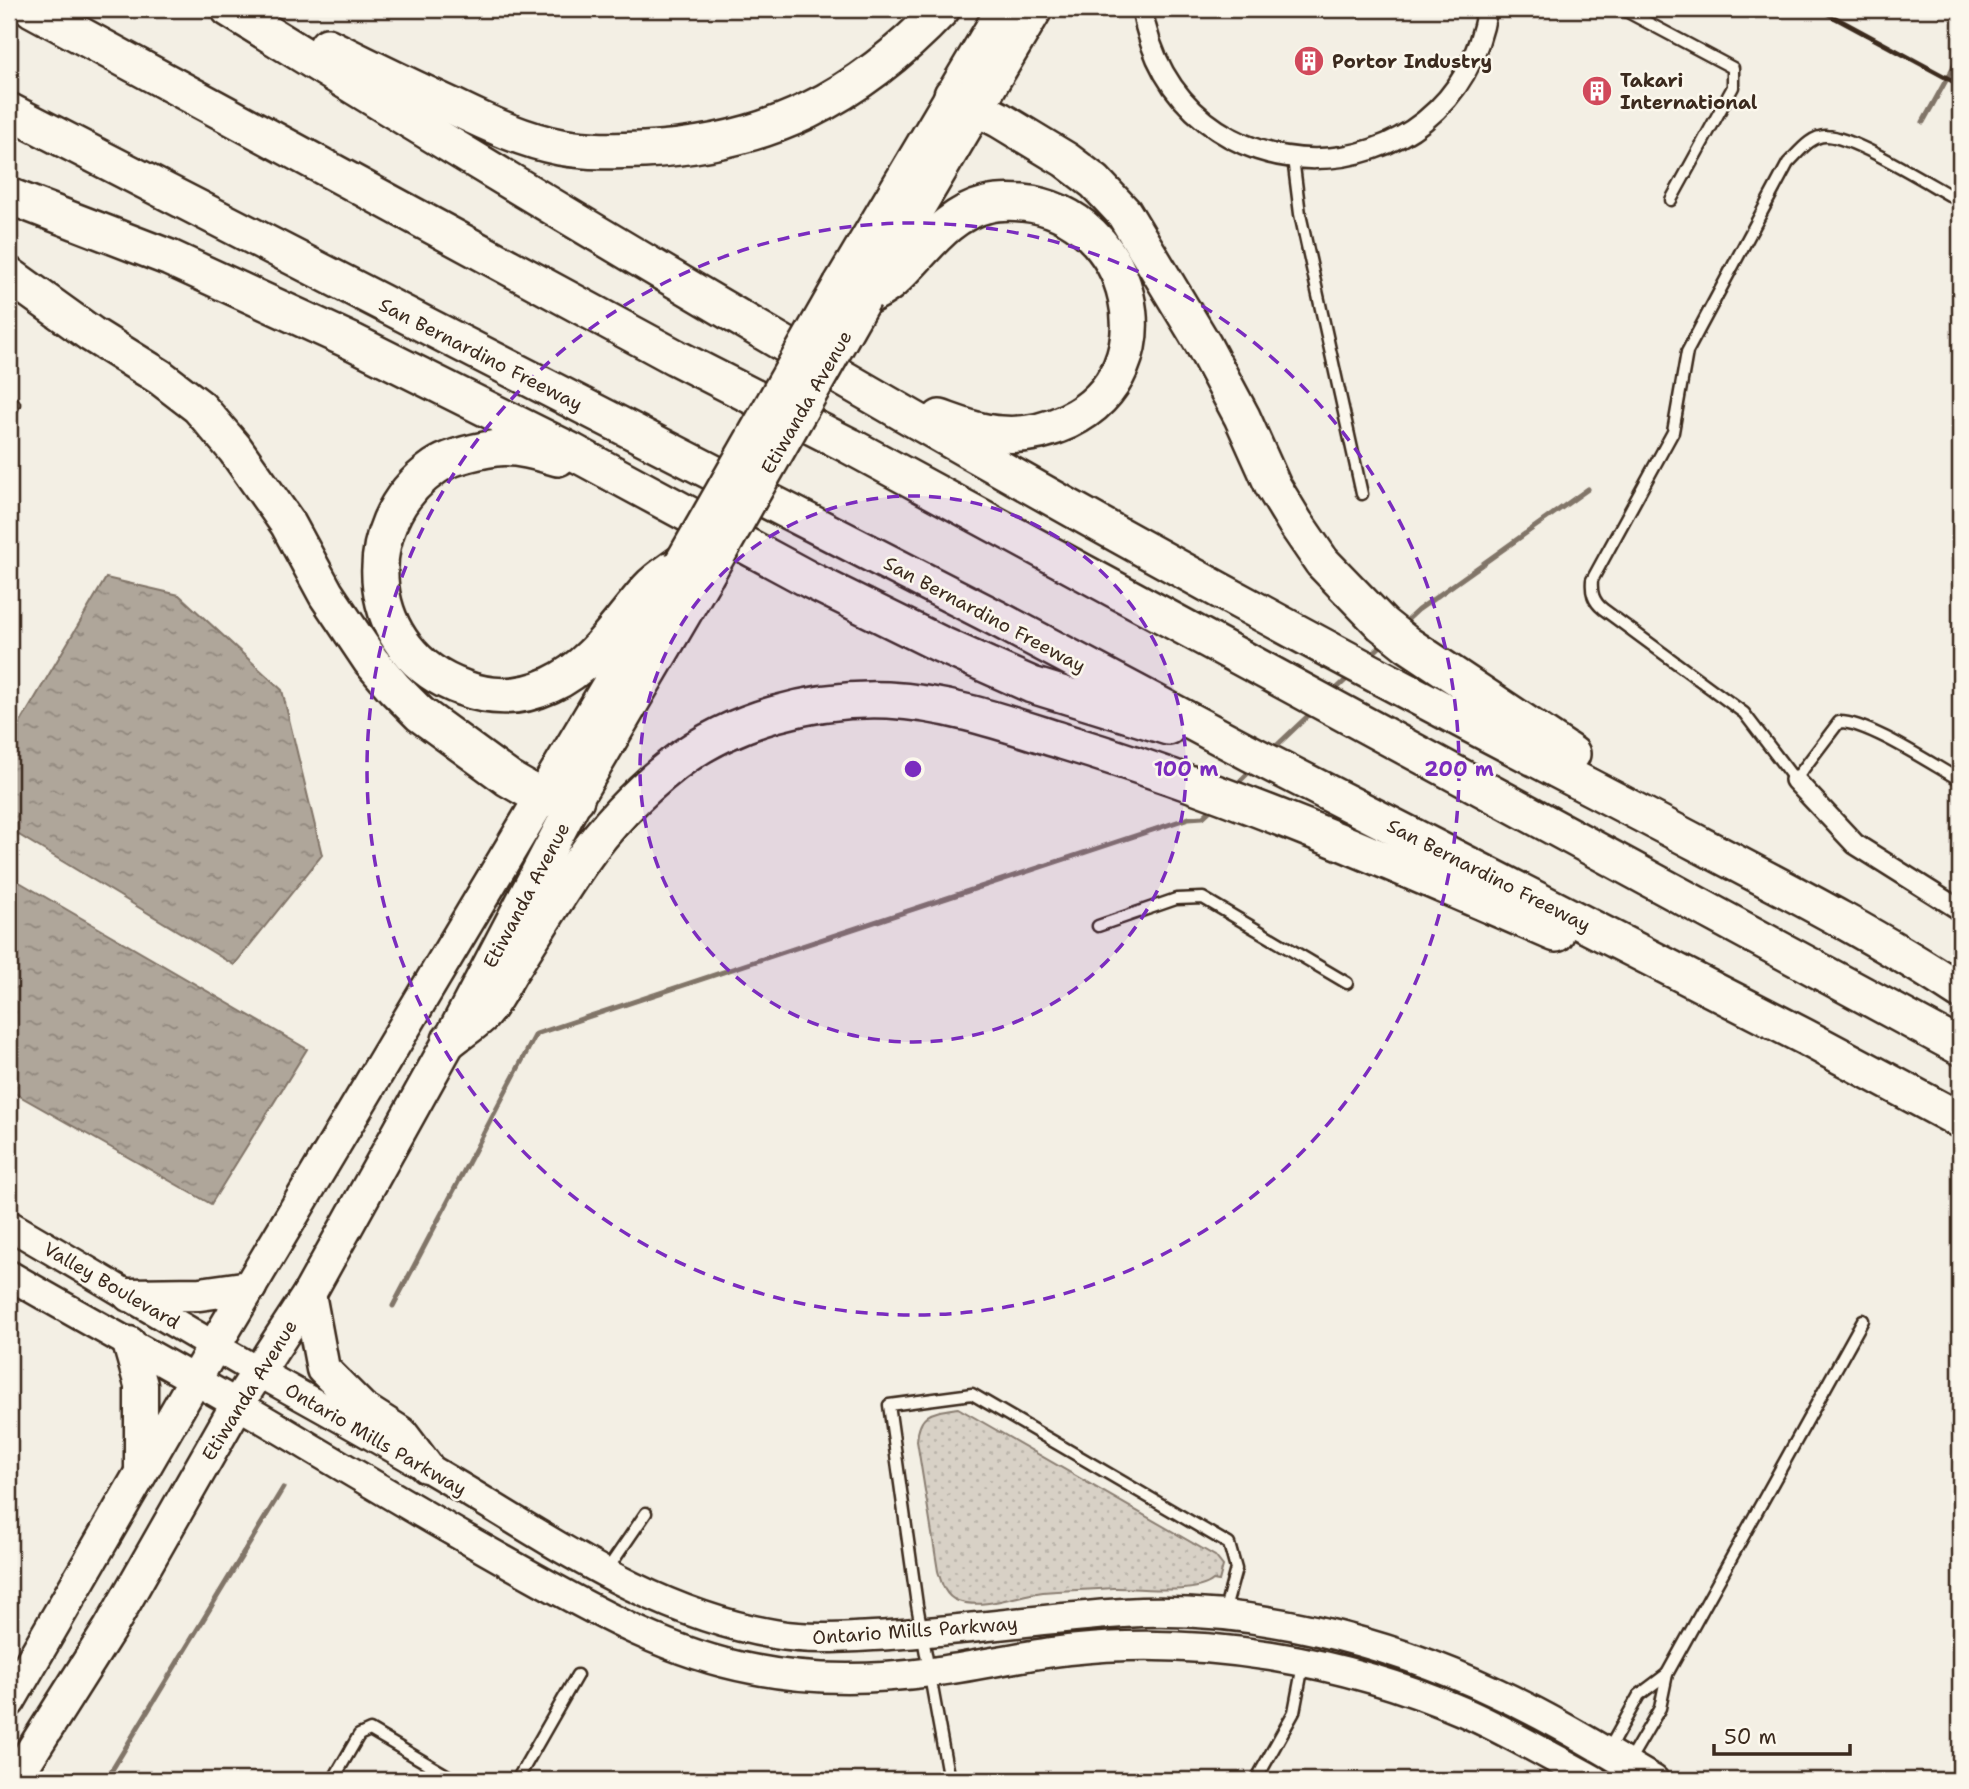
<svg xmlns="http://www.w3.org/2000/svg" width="1969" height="1789" font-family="'Shantell Sans',sans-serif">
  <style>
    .grass { fill: url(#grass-dots); stroke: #8a7e72; stroke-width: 2 }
    .water { fill: url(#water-ripples); stroke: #817468; stroke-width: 2 }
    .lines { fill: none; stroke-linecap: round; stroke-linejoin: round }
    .stream { stroke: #817468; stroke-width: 5 }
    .service-casing { stroke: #3b2a1e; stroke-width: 15 }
    .minor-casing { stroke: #3b2a1e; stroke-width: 24 }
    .secondary-casing { stroke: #3b2a1e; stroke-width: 33 }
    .primary-casing { stroke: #3b2a1e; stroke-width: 37 }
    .motorway-casing { stroke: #3b2a1e; stroke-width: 40 }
    .service { stroke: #fbf7ec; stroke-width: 10 }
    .minor { stroke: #fbf7ec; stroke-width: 19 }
    .secondary { stroke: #fbf7ec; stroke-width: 28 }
    .primary { stroke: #fbf7ec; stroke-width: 32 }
    .motorway { stroke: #fbf7ec; stroke-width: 35 }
    .rail { stroke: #3b2a1e; stroke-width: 5 }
    .primary-bridge-casing { stroke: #3b2a1e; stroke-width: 37; stroke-linecap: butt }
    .primary-bridge { stroke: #fbf7ec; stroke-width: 32 }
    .ring { fill: none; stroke: #7b2cbf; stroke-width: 3.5; stroke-dasharray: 12 9 }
    .labels { text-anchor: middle; stroke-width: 5; stroke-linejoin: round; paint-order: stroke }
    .poi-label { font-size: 19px; font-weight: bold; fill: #3b2a1e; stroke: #fbf7ec; text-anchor: start }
    .street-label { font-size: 19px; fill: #3b2a1e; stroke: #fbf7ec }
    .centre { fill: #7b2cbf; stroke: #fbf7ec; stroke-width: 3.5 }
    .ring-label { font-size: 21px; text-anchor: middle; font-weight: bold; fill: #7b2cbf; stroke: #fbf7ec; stroke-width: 5; stroke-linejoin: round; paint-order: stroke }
  </style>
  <defs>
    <pattern id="grass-dots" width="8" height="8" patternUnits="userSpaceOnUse" patternTransform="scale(1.75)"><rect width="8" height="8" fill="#d8d1c6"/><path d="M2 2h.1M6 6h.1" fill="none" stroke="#bab4aa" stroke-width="1.8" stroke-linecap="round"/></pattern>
    <pattern id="water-ripples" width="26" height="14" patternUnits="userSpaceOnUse" patternTransform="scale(1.75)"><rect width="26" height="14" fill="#afa69a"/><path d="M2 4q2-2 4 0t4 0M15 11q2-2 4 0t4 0" fill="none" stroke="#90877d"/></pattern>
  </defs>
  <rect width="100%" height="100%" fill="#f3efe4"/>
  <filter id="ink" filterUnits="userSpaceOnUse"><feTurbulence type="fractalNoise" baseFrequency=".0143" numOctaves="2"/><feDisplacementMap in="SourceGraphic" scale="14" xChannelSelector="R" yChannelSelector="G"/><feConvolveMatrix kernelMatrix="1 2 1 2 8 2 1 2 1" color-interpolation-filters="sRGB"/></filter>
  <g filter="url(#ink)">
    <path class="grass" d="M958 1408 1215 1556 1223 1566 1219 1581 1213 1580C1194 1596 1139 1587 1113 1588 1090 1590 1066 1590 1043 1592 1017 1595 984 1610 958 1601 945 1597 941 1582 938 1571L917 1441C919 1412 933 1412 958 1408Z"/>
    <g class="water">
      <path d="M106 578 179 595 282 690 322 855 234 965 9 829V742Z"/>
      <path d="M9 876 307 1049 211 1204 9 1090Z"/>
    </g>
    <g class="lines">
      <g class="stream">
        <path d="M1923 122 1960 55"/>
        <path d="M1403 624 1418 610 1588 489"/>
        <path d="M1368 658 1386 641"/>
        <path d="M1333 692 1351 675"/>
        <path d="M1272 750 1313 711"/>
        <path d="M1234 787 1252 769"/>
        <path d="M393 1306 536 1034 1189 818 1203 817 1215 806"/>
        <path d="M106 1780 283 1488"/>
      </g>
      <g class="service-casing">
        <g id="service">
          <path d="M1622 9 1733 68V87L1671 200"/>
          <path d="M1293 158 1300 214 1362 494"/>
          <path d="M1960 201C1932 186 1855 137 1827 136 1811 135 1799 152 1788 163L1687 352 1673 432 1592 580C1591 592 1593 601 1603 609L1744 713 1795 780 1839 722C1867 721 1933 765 1960 780"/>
          <path d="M9 400 14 404 9 413"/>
          <path d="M1098 926 1176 899 1203 898 1347 983"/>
          <path d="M607 1570 646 1513"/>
          <path d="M1609 1749 1639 1695 1667 1674"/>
          <path d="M333 1780 359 1735 370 1730 455 1780"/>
          <path d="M517 1780 577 1675"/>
          <path d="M949 1780 917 1605 889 1405 972 1394 1229 1544 1236 1569 1224 1613"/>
          <path d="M1256 1780 1294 1712 1303 1665"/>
          <path d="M1618 1780 1660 1708 1667 1674 1863 1320"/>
        </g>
      </g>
      <g class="minor-casing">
        <g id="minor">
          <path d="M1142 9C1176 210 1455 207 1487 9"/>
          <path d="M1795 780 1855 844 1960 910"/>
        </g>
      </g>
      <g class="secondary-casing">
        <g id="secondary">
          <path d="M9 1225C94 1274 178 1326 264 1375 319 1406 374 1436 428 1468 540 1532 644 1612 774 1634 812 1641 852 1637 890 1635 968 1630 1045 1618 1123 1613 1247 1605 1385 1640 1497 1693 1551 1718 1603 1750 1654 1780"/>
          <path d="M9 1275C108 1333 210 1386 308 1446 382 1490 456 1534 532 1576 602 1615 672 1654 752 1669 812 1681 873 1680 932 1672 978 1666 1023 1655 1068 1650 1200 1635 1344 1660 1464 1712 1509 1732 1551 1757 1594 1780"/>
        </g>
      </g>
      <g class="primary-casing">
        <g id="primary">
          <path d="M840 284 1003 9"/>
          <path d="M865 298 1036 9"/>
          <path d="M309 1294 323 1369 362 1408 401 1433 426 1466"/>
          <path d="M129 1295 200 1294 250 1287"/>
          <path d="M129 1343 141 1385V1469"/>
          <path d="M9 1701 215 1345 675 573"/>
          <path d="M14 1780 110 1628 238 1403 309 1294 450 1040 576 799 707 576"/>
        </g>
      </g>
      <g class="motorway-casing">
        <g id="motorway">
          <path d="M32 9 675 357 850 446 1960 1047"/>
          <path d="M229 9C569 220 913 425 1265 615 1408 693 1554 768 1699 844 1787 890 1877 936 1960 991"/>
          <path d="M327 46C369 67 412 88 456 108 489 124 524 140 560 147 588 152 616 151 644 150 768 144 858 98 942 9"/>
          <path d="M952 95 1000 120 1066 160 1095 182 1124 213 1203 344 1242 417 1273 486 1296 524 1322 562 1382 624 1407 644 1572 754"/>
          <path d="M9 111 996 618 1250 753 1805 1037 1960 1120"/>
          <path d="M9 196 170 258 353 342 573 452 810 580 940 644 1032 685 1168 727"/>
          <path d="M9 275 91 334 160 377 199 407 235 449 288 524 326 594 371 661 394 688 420 714 509 779 542 798 576 799"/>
          <path d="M865 298C874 293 885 288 892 281 922 255 944 215 986 205 997 202 1011 202 1023 203 1133 214 1173 370 1068 421 1047 431 1025 436 1001 434 980 433 960 425 940 418"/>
          <path d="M558 458C538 452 517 446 496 448 477 451 451 456 435 467 351 525 365 654 463 688 492 699 522 698 550 685 594 665 617 624 648 589 657 579 670 571 681 563"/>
          <path d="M450 1040C460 1032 471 1025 481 1016 492 1005 501 987 509 973 533 936 555 899 580 863 606 826 638 792 674 764 732 719 815 697 888 700 949 703 1008 724 1065 742 1234 793 1395 864 1556 934"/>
        </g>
      </g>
      <use href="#service" class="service"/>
      <use href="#minor" class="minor"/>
      <use href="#secondary" class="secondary"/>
      <use href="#primary" class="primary"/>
      <use href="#motorway" class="motorway"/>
      <path class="rail" d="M1819 9 1960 85"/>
      <g class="primary-bridge-casing">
        <g id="primary-bridge">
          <path d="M681 563 840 284"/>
          <path d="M707 576 865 298"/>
        </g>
      </g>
      <use href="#primary-bridge" class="primary-bridge"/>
    </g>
  </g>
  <circle cx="913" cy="769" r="273" fill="#7b2cbf" fill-opacity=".12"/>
  <g class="ring">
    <circle cx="913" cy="769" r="273"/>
    <circle cx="913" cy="769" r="546"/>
  </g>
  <defs>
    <g id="building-disc" transform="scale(1.575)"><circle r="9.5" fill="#d1495b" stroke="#fbf7ec"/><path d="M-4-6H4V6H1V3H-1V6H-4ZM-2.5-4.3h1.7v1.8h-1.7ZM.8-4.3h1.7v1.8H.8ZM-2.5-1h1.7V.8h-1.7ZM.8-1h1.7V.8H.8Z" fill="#fff"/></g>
  </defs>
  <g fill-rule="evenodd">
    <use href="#building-disc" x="1309" y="61"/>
    <use href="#building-disc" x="1597" y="91"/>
  </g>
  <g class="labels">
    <g class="poi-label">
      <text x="1332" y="68">Portor Industry</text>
      <text x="1620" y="87">Takari<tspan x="1620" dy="22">International</tspan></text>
    </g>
    <g class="street-label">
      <text transform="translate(481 354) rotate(27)" y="7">San Bernardino Freeway</text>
      <text transform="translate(806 402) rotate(-60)" y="7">Etiwanda Avenue</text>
      <text transform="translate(985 614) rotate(28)" y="7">San Bernardino Freeway</text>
      <text transform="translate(1489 875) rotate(27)" y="7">San Bernardino Freeway</text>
      <text transform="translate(526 895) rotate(-62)" y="7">Etiwanda Avenue</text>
      <text transform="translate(112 1285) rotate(30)" y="7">Valley Boulevard</text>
      <text transform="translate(249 1390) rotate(-58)" y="7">Etiwanda Avenue</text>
      <text transform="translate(376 1439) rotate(30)" y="7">Ontario Mills Parkway</text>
      <text transform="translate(915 1630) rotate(-4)" y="7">Ontario Mills Parkway</text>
    </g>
  </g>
  <circle cx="913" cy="769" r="10" class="centre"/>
  <g class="ring-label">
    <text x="1186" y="776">100 m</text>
    <text x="1459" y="776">200 m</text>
  </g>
  <rect width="1969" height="1789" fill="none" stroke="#fbf7ec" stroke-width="35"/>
  <rect x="18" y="18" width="1934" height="1754" fill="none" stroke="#3b2a1e" stroke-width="2.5" filter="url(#ink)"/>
  <path d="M1714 1744v10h136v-10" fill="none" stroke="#3b2a1e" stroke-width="3.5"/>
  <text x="1724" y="1744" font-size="21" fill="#3b2a1e" stroke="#fbf7ec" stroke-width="5" paint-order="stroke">50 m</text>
</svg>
